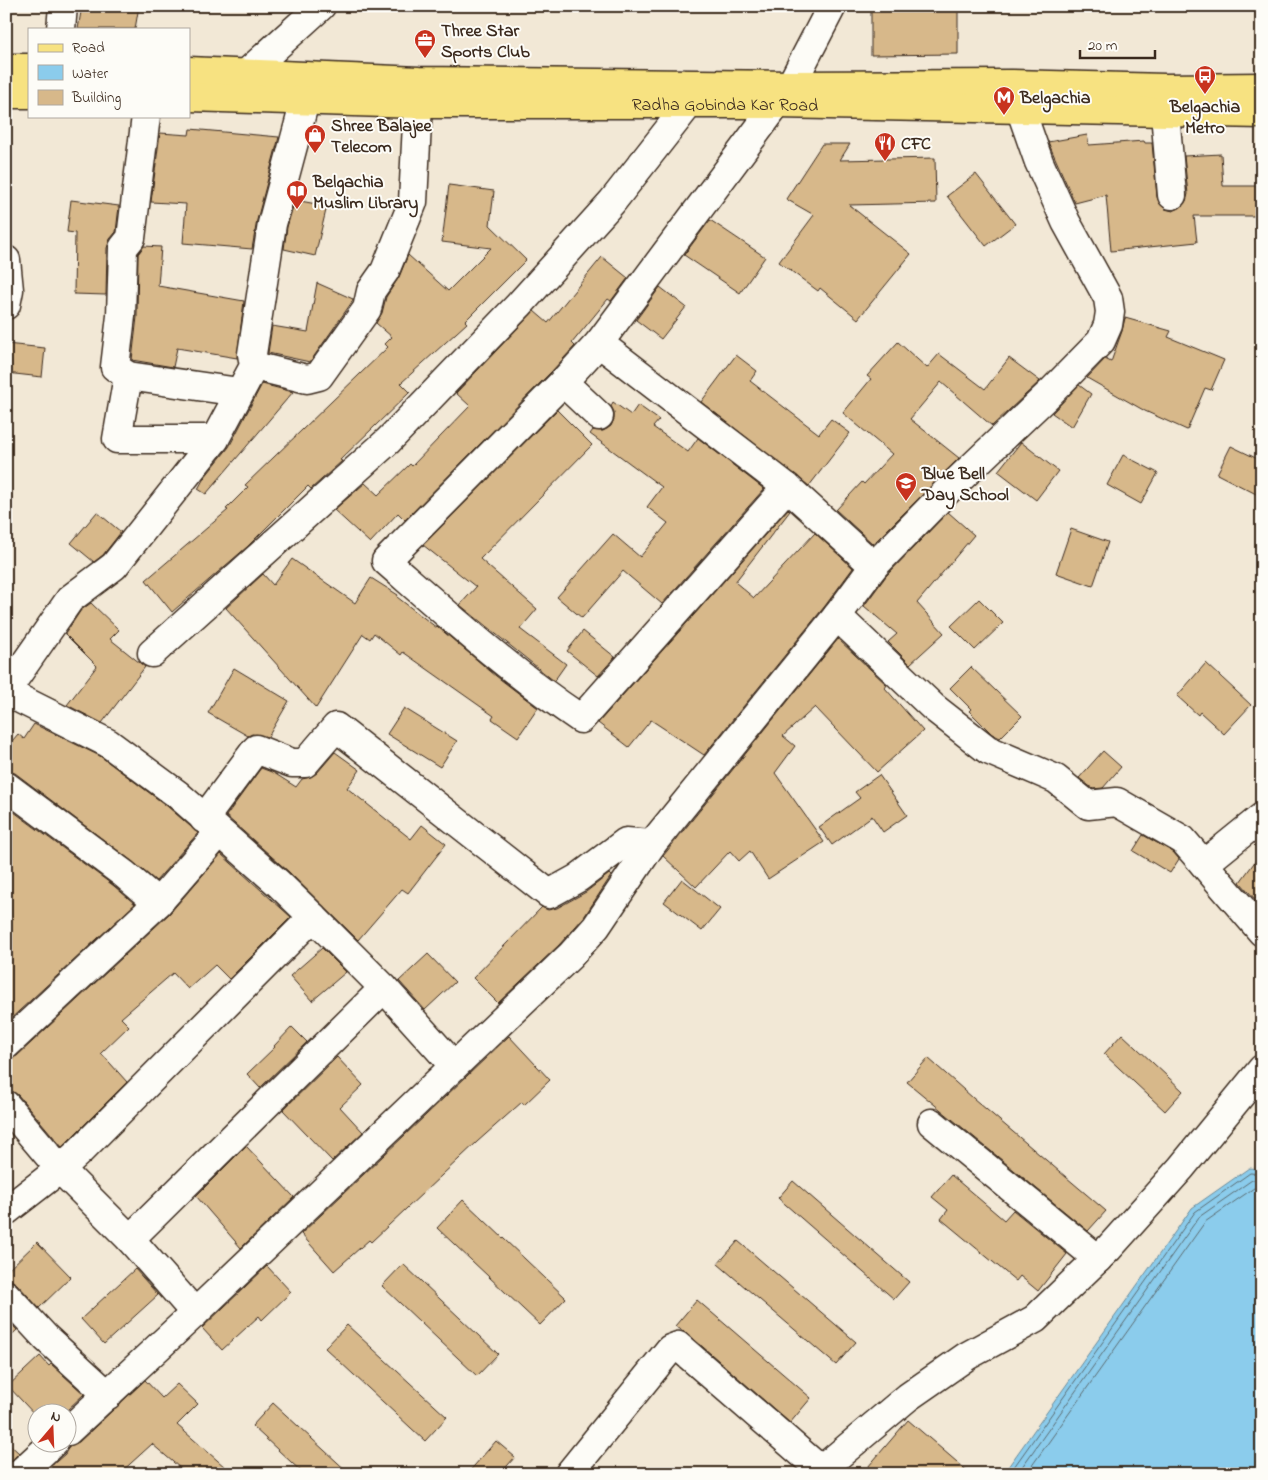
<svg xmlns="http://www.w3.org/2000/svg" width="1268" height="1480" font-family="'Indie Flower',sans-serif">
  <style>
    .water { fill: #8bccec; stroke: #6b8b9a }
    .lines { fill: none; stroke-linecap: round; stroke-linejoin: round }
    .shore { stroke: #5b6b70; stroke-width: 1 }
    .building { fill: #d7b88a; stroke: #3b2a1e }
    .minor-casing { stroke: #3b2a1e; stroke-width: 31 }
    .major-casing { stroke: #3b2a1e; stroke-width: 31 }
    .minor { stroke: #fdfcf7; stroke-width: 28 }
    .major { stroke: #f7e281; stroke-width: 28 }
    .labels { text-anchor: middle; stroke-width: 4; stroke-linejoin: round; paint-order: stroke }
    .poi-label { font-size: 18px; font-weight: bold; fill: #3b2a1e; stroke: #fdfcf7; text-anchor: start }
    .street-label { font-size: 18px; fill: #3b2a1e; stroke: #fdfcf7 }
  </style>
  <rect width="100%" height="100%" fill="#f2e8d6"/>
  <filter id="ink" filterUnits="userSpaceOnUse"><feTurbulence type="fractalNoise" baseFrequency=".02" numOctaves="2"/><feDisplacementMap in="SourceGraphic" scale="10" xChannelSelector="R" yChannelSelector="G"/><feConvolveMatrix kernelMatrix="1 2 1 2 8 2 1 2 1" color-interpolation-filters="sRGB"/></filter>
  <g filter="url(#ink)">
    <path class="water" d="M1249 1168 1262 1169V1474H1003L1192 1208Z"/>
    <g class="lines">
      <g class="shore">
        <path d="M1009 1474 1195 1212 1250 1173 1262 1174"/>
        <path d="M1017 1474 1199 1217 1252 1180H1262"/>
        <path d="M1026 1474 1205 1222 1254 1188H1262"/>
      </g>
    </g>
    <g class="building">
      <path d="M82 6H139L135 29H78Z"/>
      <path d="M871 6H958V54L871 55Z"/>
      <path d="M190 129 279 137 257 220 252 249 183 243 186 204 151 202 160 133 189 135Z"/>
      <path d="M1087 135 1089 145 1144 141 1145 143H1152L1157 197 1160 204 1165 209 1173 211 1181 207 1186 201 1188 194 1184 156 1221 154 1223 186H1262V216H1194L1197 242 1111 251 1106 195 1075 203 1048 142Z"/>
      <path d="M822 144H850L840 160 935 158 936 203 849 205 911 254 858 319 820 288 818 291 779 262 814 215 786 199Z"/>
      <path d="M976 174 1015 224 986 246 947 196Z"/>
      <path d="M449 185 494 191 490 225 526 260 465 321 467 323 401 383 410 392 340 460 342 461 311 489 308 486 247 547 172 612 146 580 228 510 226 509 248 487 245 485 388 347 385 344 392 337 376 323 382 313 386 297 399 277 408 255 448 291 491 248 442 242Z"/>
      <path d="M71 200 119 206 116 232 110 239 107 248 106 295 74 294 75 233 67 232Z"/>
      <path d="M295 200 327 206 315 256 284 249 287 227Z"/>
      <path d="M710 220 765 257 740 293 684 255Z"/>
      <path d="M144 246 161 247 158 286 244 301 237 358 177 348 173 367 132 360 137 317 138 254Z"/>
      <path d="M602 257 628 278 611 301 608 299 572 343 575 346 552 371 405 520 398 513 370 543 334 510 365 483 378 495 410 464 412 466 470 406 456 393 534 311 548 323Z"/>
      <path d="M317 283 353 299 352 302 310 362 268 353 272 326 308 332Z"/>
      <path d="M660 287 686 307 661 339 636 320Z"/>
      <path d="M1125 318 1171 331 1168 337 1224 360 1211 390 1205 388 1187 430 1145 411 1087 378 1105 359 1111 362 1122 331Z"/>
      <path d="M898 342 927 368 939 354 985 389 1009 358 1040 381 992 426 941 382 910 419 959 458 873 544 836 510 862 482 864 484 892 454 843 413 871 379 867 376Z"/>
      <path d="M6 344 45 348 42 377 6 373Z"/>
      <path d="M736 355 757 371 750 381 819 434 831 419 850 433 809 486 701 402Z"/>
      <path d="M262 384 293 392 206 494 198 489 204 478 229 447Z"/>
      <path d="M1079 385 1091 394 1072 427 1052 413Z"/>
      <path d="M613 402 631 415 638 405 659 420 653 427 688 452 698 438 764 489 662 604 623 571 582 618 557 597 613 534 640 557 668 523 647 507 662 487 590 434 593 430 603 431 611 426 614 419V412L611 406Z"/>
      <path d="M557 410 592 445 480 559 537 609 520 629 566 664 554 681 460 605 476 587 423 545Z"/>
      <path d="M1021 442 1058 471 1036 500 998 471Z"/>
      <path d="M1231 446 1262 461V497L1217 474Z"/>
      <path d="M1123 455 1158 473 1141 504 1107 485Z"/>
      <path d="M788 509 790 511 735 582 754 598 815 533 853 568 825 606 704 755 651 720 629 747 598 723Z"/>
      <path d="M97 512 121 532 103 555 94 562 71 543Z"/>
      <path d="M948 512 974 535 917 603 944 633 910 664 888 642 897 634 864 606 886 576Z"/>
      <path d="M1071 529 1108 542 1093 586 1056 573Z"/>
      <path d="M292 559 355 603 371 578 398 595 397 597 437 628 438 627 496 676 538 708 518 737 492 719 494 716 403 652 401 655 374 633 370 639 363 634 316 708 226 608 263 574 273 585Z"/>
      <path d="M979 599 1003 623 975 650 951 626Z"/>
      <path d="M91 603 119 630 110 639 145 667 102 723 67 705 97 666 65 634 81 610Z"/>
      <path d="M583 631 615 657 598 676 567 651Z"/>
      <path d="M838 639 887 685 885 688 923 731 877 772 815 707 783 736 795 746 775 773 824 842 768 879 750 851 739 861 730 851 696 887 663 856Z"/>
      <path d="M1206 663 1251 705 1224 734 1200 712 1198 715 1177 696Z"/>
      <path d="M971 667 1022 716 1000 738 992 734 969 711 971 709 950 688Z"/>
      <path d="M234 668 289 701 268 737 252 734 248 736 208 713Z"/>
      <path d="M404 708 457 741 440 767 387 734Z"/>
      <path d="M34 724 100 756 167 806 198 833 156 881 133 862 15 773 6 771V748L18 734 24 739Z"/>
      <path d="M1103 751 1121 767 1103 788 1093 789 1079 778Z"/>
      <path d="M335 752 360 770 347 788 411 839 422 825 446 844 408 893 402 889 358 940 289 872 226 816 261 768 274 773 296 787 302 779 311 777 317 773Z"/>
      <path d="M879 775 907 815 883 832 872 816 832 845 819 827 860 798 855 792Z"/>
      <path d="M6 806 114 886 135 904 6 1023Z"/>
      <path d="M1143 835 1173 852 1179 859 1170 873 1133 851Z"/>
      <path d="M1262 852V893L1255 899 1240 882Z"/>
      <path d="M221 854 291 917 229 979 215 965 188 989 173 973 121 1018 129 1026 101 1053 127 1082 62 1147 18 1095 12 1091 6 1090V1060L17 1056 169 914Z"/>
      <path d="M609 874 611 876 584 917 559 945 498 1003 473 978 542 907 548 910 557 908 586 892Z"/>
      <path d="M682 879 720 909 702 931 664 902Z"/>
      <path d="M322 948 346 972 312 1001 290 976Z"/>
      <path d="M428 954 455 982 425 1010 399 981Z"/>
      <path d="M292 1027 307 1042 260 1088 247 1074 275 1047 274 1046Z"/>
      <path d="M1122 1034 1183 1091 1165 1111 1104 1054Z"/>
      <path d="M509 1036 550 1080 524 1105 522 1102 477 1142 371 1242 369 1240 334 1271 301 1234Z"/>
      <path d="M337 1057 363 1085 340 1107 363 1132 332 1161 283 1110Z"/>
      <path d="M928 1058 973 1098 1106 1211 1088 1231 907 1082Z"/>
      <path d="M246 1146 294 1197 241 1248 196 1196Z"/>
      <path d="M951 1175 1004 1220 1013 1210 1067 1254 1038 1291 1020 1276 1016 1281 941 1219 948 1210 932 1197Z"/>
      <path d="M793 1181 909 1282 894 1299 778 1198Z"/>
      <path d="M463 1200 566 1298 540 1325 437 1228Z"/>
      <path d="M738 1241 856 1342 836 1365 718 1264Z"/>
      <path d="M37 1242 71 1277 39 1308 17 1284 11 1280H6V1272Z"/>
      <path d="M403 1264 498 1354 477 1376 382 1286Z"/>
      <path d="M267 1266 291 1292 262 1320 259 1316 222 1350 202 1328Z"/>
      <path d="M135 1269 158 1295 104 1344 81 1319Z"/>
      <path d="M697 1300 811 1398 790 1423 688 1334 675 1326Z"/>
      <path d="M6 1318 17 1330 6 1340Z"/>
      <path d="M347 1325 447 1417 425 1441 325 1348Z"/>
      <path d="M40 1356 49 1366 51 1364 84 1394 65 1412H38V1418L8 1386Z"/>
      <path d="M145 1380 162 1398 177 1384 198 1404 177 1425 233 1474H187L152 1444 119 1474H42L65 1454 69 1446 79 1442Z"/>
      <path d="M273 1403 350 1474H304L252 1426Z"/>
      <path d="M908 1420 971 1474H862Z"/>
      <path d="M6 1441 19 1453 6 1466Z"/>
      <path d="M496 1441 515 1457 500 1474H467Z"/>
    </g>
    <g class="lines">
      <g class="minor-casing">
        <g id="minor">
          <path d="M61 29 63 6"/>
          <path d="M791 85 832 6"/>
          <path d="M245 92 248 72 321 6"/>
          <path d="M777 104 599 343 787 487 874 566"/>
          <path d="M1165 113 1172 195"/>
          <path d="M6 260 9 290 6 305"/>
          <path d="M599 343 563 382 386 561C449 616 512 673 581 719L787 487"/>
          <path d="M254 366 307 379 319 376 367 309 371 291 385 271 413 202 418 104"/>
          <path d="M128 376 115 367 121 316 123 248 131 238 146 116"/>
          <path d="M563 382 599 416"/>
          <path d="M215 439H117L128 376 239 392"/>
          <path d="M837 616 933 707 988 750 1056 779 1088 805 1117 802 1183 840 1262 932"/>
          <path d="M152 653 388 441 519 305 612 202 688 105"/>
          <path d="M6 691 70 599 114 566 215 439 254 366 252 354 272 224 305 101 308 79"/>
          <path d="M6 692 108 743 177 794 278 883 313 917 384 988 454 1066"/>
          <path d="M6 786 124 874 158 903"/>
          <path d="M204 819 256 749 292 763H305L336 727 549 894 578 878 626 842 652 844"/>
          <path d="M1204 864 1262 817"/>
          <path d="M6 1045 158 903 219 833"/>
          <path d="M6 1105 60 1169 130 1239 384 988"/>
          <path d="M932 1123 1098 1259"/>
          <path d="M6 1211 60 1169 79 1152 313 917"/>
          <path d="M130 1239 195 1313"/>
          <path d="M6 1295 46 1338 108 1395"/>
          <path d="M68 1431 195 1313 570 956 596 927 652 844 837 616 874 566 951 487 1051 392 1101 341 1108 325 1110 312 1108 298 1066 222 1039 162 1013 88"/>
          <path d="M821 1470 908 1397 967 1356 1035 1319 1109 1248 1181 1168 1262 1069"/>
          <path d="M19 1474 54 1442"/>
          <path d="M569 1474 670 1349 678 1346 821 1470V1474"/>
        </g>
      </g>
      <g class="major-casing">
        <g id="major">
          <path d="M6 68H29"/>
          <path d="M189 71 419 81 791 85 1012 84 1165 88 1262 87"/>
          <path d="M6 94H29"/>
          <path id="s1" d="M189 97 418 104H777L1262 114"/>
        </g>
      </g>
      <use href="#minor" class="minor"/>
      <use href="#major" class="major"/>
    </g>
  </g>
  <defs>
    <g id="office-pin" transform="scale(1.125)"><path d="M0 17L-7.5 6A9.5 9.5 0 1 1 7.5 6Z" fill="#c8321e" stroke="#fdfcf7"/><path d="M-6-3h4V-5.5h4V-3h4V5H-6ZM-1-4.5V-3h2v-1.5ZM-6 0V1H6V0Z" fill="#fff"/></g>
    <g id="bus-pin" transform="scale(1.125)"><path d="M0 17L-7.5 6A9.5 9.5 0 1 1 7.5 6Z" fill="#c8321e" stroke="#fdfcf7"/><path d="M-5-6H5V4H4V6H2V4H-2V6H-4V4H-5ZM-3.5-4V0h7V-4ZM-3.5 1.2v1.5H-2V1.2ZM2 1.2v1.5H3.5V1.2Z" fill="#fff"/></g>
    <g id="metro-pin" transform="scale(1.125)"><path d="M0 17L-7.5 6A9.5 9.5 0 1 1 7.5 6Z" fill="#c8321e" stroke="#fdfcf7"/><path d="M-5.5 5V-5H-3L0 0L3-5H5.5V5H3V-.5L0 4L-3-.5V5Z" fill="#fff"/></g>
    <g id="shop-pin" transform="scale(1.125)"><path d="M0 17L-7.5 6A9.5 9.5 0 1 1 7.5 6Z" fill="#c8321e" stroke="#fdfcf7"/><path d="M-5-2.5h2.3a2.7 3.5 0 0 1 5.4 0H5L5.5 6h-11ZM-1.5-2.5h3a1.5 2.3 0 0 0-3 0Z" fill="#fff"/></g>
    <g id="restaurant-pin" transform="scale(1.125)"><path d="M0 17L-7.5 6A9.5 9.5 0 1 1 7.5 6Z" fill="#c8321e" stroke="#fdfcf7"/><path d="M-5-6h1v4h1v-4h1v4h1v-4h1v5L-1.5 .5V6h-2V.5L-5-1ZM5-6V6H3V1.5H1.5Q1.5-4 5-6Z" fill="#fff"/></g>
    <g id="library-pin" transform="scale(1.125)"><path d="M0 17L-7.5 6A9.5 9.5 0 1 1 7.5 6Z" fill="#c8321e" stroke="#fdfcf7"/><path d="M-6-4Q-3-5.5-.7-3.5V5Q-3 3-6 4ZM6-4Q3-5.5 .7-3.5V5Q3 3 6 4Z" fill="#fff"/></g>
    <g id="school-pin" transform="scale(1.125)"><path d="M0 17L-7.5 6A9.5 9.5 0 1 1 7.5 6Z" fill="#c8321e" stroke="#fdfcf7"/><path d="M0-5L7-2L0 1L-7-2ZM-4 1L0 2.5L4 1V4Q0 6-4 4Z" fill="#fff"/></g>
  </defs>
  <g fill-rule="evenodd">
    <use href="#office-pin" x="425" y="40"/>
    <use href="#bus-pin" x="1205" y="76"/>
    <use href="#metro-pin" x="1004" y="97"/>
    <use href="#shop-pin" x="315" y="135"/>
    <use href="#restaurant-pin" x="885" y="143"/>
    <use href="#library-pin" x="297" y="191"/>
    <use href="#school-pin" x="906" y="483"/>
  </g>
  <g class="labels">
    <g class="poi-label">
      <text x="441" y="36">Three Star<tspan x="441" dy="21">Sports Club</tspan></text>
      <text x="1020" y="103">Belgachia</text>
      <text x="1205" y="112" text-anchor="middle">Belgachia<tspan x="1205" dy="21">Metro</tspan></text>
      <text x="331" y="131">Shree Balajee<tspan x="331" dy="21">Telecom</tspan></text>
      <text x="901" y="149">CFC</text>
      <text x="313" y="187">Belgachia<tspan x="313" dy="21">Muslim Library</tspan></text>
      <text x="922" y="479">Blue Bell<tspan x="922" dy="21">Day School</tspan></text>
    </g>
    <g class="street-label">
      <text dy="6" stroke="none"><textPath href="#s1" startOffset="536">Radha Gobinda Kar Road</textPath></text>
    </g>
  </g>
  <rect width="1268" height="1480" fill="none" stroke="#fdfcf7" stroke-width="25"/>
  <rect x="12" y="12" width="1243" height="1455" fill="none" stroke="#3b2a1e" stroke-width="2" filter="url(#ink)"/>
  <rect x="28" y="28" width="162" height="90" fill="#fdfcf7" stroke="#afa8a0"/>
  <rect x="38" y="44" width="25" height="8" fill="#f7e281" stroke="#afa8a0"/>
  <text x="72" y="52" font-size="15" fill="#3b2a1e">Road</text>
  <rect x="38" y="65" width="25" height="15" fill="#8bccec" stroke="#afa8a0"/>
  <text x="72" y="78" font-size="15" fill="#3b2a1e">Water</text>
  <rect x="38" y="90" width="25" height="15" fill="#d7b88a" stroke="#afa8a0"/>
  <text x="72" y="102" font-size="15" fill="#3b2a1e">Building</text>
  <g transform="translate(52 1428) rotate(19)"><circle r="24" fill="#fdfcf7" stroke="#afa8a0"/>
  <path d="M0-4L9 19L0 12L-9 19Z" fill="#c8321e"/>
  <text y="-8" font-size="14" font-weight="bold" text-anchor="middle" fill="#3b2a1e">N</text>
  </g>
  <path d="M1080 50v8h75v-8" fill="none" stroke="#3b2a1e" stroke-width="2.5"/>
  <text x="1088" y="50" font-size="15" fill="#3b2a1e" stroke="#fdfcf7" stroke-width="4" paint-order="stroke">20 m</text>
</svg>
